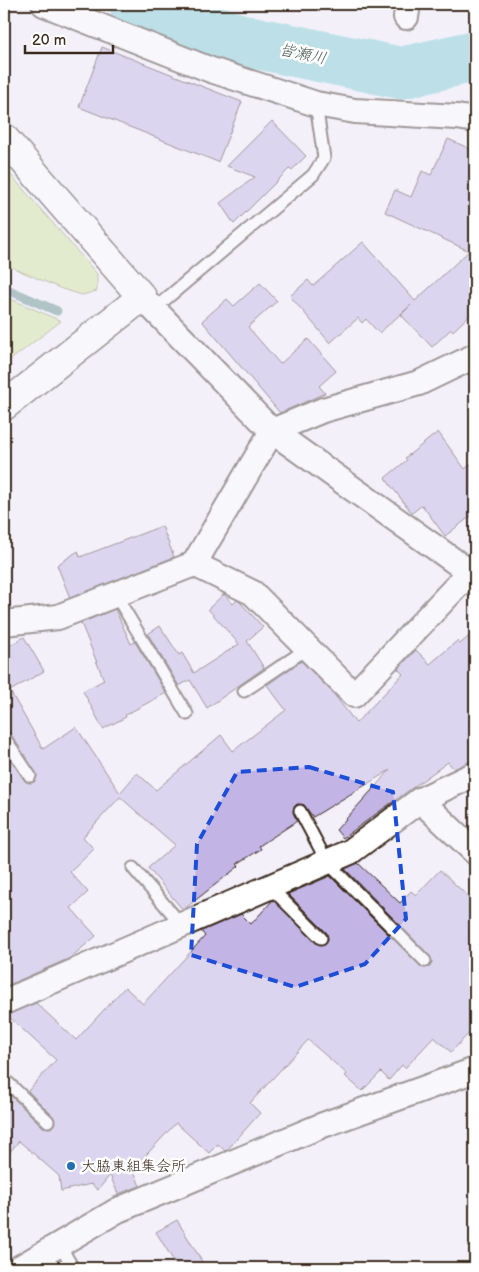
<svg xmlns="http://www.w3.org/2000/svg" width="479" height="1272" font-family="'Balsamiq Sans','Klee One',sans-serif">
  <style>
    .green { fill: #d1e599; stroke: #86885c }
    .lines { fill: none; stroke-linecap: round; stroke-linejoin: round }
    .stream { stroke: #618c8a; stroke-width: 9 }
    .river { stroke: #7bcdd2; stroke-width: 52 }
    .building { fill: #c2b4e5; stroke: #3b2a1e }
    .lane-casing { stroke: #3b2a1e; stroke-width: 15 }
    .street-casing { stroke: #3b2a1e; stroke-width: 28 }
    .secondary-casing { stroke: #3b2a1e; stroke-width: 31 }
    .lane { stroke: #fff; stroke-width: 11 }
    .street { stroke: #fff; stroke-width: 24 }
    .secondary { stroke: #fff; stroke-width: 28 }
    .marked { fill: none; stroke: #1d4ed8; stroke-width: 4; stroke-dasharray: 10 6; stroke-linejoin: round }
    .poi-dot { fill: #1f6fb2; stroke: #fff; stroke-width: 2 }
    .labels { text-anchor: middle; stroke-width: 5; stroke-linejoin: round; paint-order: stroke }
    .poi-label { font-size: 15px; fill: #3b2a1e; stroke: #fff; text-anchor: start }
    .water-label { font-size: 16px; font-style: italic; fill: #4e5b54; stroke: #fff }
  </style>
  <rect width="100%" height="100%" fill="#f3f0fa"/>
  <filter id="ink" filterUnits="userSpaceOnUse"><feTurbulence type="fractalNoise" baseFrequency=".02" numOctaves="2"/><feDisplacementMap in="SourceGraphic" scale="10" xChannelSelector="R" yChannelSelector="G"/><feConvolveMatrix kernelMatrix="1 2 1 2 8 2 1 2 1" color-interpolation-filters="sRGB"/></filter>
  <g filter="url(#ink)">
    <g class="green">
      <path d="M4 167 97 274V291L82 295 62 289 4 264Z"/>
      <path d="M4 296 61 321 4 365Z"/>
    </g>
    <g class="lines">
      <path class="stream" d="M4 288 57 311"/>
      <path class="river" d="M135 4 171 18 242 40 401 73 475 56"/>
    </g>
    <g class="building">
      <path d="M102 47 242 102 218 162 79 107Z"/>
      <path d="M272 121 306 156 292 170 289 169 234 224 220 203 255 177 227 166Z"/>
      <path d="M448 139 475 151V310L453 331 451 329 432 347 401 315 411 305 379 333 366 319 362 323 358 318 330 343 290 296 308 280 313 286 363 242 415 301 469 251 385 212 395 190 411 197 422 171 431 175Z"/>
      <path d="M260 283 277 301 248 327 280 364 308 339 336 371 319 386 325 393 280 413 202 321 227 299 234 306Z"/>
      <path d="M438 432 465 469 475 461V513L445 536 422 505 412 513 385 478 407 460 405 458Z"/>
      <path d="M162 526 174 557 70 598 57 565 78 551 80 557Z"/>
      <path d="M224 594 233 604 237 600 240 602 263 627 247 641 264 668 207 708 190 680 179 686 148 634 160 626 179 655 182 653 194 673 239 644 208 609Z"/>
      <path d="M115 609 131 644 135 642 166 693 125 715 126 717 103 729 83 691 104 680 81 623Z"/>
      <path d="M475 631V760L454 769 448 762 343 838 336 830 390 770 313 817 304 805 297 804 293 811 297 821 259 846 261 849 237 864 239 866 183 910 148 868 175 845 120 797 83 837 94 849 70 872 88 892 71 908 96 936 70 958 4 987V750L26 782H34L37 776 10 733 4 730V649L24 637 44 671 10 691 43 749 76 727 120 793 137 773 156 790 221 735 233 751 286 710 267 685 301 661 333 693 356 723 403 674 398 669 416 650 430 664 457 641 460 644Z"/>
      <path d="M358 863 400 903 411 891 416 895 440 870 475 903V1027L451 1052 434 1037 405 1068 402 1065 389 1080 381 1072 362 1091 345 1076 347 1074 308 1040 250 1103 260 1113 227 1150 225 1151 218 1144 209 1153 176 1123 133 1169 140 1186 118 1194 110 1175 98 1190 91 1184 61 1191 59 1176 19 1141 4 1159V1089L43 1127 51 1128 55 1122 53 1116 28 1091 56 1060 7 1015 36 1003 76 1040 125 987 143 1004 205 936 201 931 241 914 251 924 273 900 316 943 323 945 328 940 327 933 288 894 330 876 420 966 424 968 430 967 432 962 430 956 345 869Z"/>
      <path d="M177 1220 206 1268H178L156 1232Z"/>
    </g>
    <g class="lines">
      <g class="lane-casing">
        <g id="lane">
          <path d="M154 309 313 175 324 158 316 104"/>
          <path d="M115 594 187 714"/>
          <path d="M244 691 308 648"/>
          <path d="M4 737 30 776"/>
          <path d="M300 811 327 862 425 961"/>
          <path d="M133 868 181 924"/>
          <path d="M269 886 321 938"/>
          <path d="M4 1079 48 1121"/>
          <path d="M59 1244 73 1268"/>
        </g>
      </g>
      <g class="street-casing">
        <g id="street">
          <path d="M44 4 211 70 316 104 355 111 457 117 475 120"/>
          <path d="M406 17 408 4"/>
          <path d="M142 297 272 431 475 576"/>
          <path d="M194 564 253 593 354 695 470 572"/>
          <path d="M4 623 58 617 194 564 272 431 323 410 419 383 475 356"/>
          <path d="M420 800 475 852"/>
          <path d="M4 1002 350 852 420 800 475 774"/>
          <path d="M19 1268 118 1210 323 1125 475 1070"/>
        </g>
      </g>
      <g class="secondary-casing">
        <path id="secondary" d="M4 138 142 297 4 406"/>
      </g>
      <use href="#lane" class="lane"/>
      <use href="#street" class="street"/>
      <use href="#secondary" class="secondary"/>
    </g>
  </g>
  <path d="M0 0H479V1272H0ZM309 767 393 792 406 919 365 964 295 987 191 955 197 844 237 772Z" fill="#f3f0fa" fill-opacity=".55" fill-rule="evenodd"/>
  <path class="marked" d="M309 767 393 792 406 919 365 964 295 987 191 955 197 844 237 772Z"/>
  <circle class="poi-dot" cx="71" cy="1166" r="5"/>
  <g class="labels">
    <g class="poi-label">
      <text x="81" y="1171">大脇東組集会所</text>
    </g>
    <g class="water-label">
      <text transform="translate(303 53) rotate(12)" y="6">皆瀬川</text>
    </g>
  </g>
  <rect width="479" height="1272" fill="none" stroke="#fff" stroke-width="20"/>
  <rect x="10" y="10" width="459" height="1252" fill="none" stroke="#3b2a1e" stroke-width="2" filter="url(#ink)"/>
  <path d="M25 45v8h88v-8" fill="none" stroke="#3b2a1e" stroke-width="2.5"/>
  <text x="32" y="45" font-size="15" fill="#3b2a1e" stroke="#ffffff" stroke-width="4" paint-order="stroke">20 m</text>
</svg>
